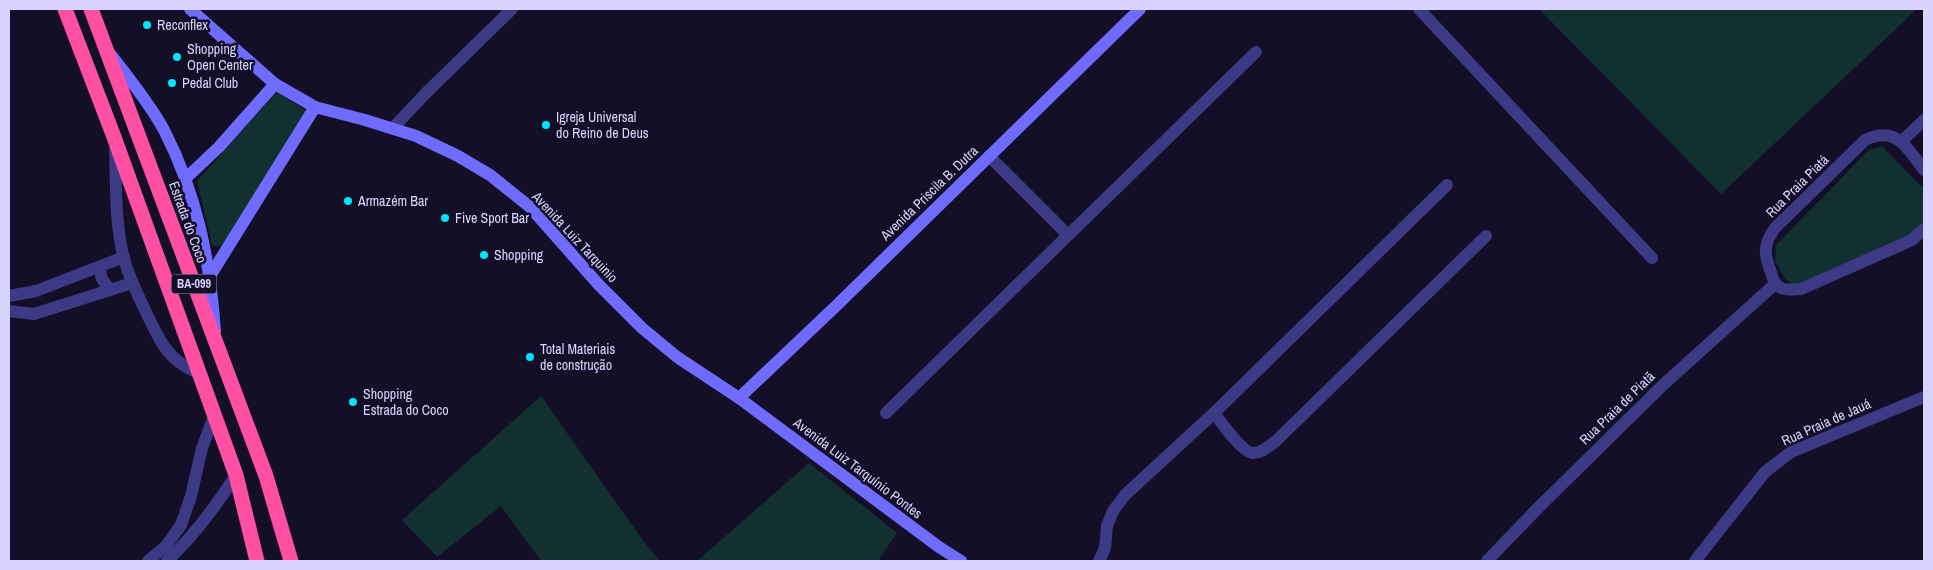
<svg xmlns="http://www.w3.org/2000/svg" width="1933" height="570" font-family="'Archivo Narrow',sans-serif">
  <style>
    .green { fill: #12302f }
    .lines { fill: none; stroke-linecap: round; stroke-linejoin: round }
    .street { stroke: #3d3a85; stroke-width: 12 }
    .secondary { stroke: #6f6bff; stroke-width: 12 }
    .highway { stroke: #ff4fa3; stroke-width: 15 }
    .poi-dot { fill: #00e5ff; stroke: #130f26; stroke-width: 2 }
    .labels { text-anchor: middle; stroke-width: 5; stroke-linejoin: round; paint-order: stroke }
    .shield { fill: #130f26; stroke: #9e99be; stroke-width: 1 }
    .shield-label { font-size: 12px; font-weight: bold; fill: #d9d4ff }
    .poi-label { font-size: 14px; fill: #d9d4ff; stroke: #130f26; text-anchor: start }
    .street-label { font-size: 14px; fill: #d9d4ff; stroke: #130f26 }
  </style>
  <rect width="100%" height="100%" fill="#130f26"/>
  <g class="green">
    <path d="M1539 9H1917L1721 194Z"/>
    <path d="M277 92 307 111 222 247 212 245 197 181Z"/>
    <path d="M1882 146 1924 189V220L1909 237 1795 285 1786 280 1775 261 1776 245 1869 150Z"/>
    <path d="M541 396 644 542 660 561H541L501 506 437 557 402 520Z"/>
    <path d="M809 463 897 533 878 561H697Z"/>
  </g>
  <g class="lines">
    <g class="street">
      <path d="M1419 9 1652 258"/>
      <path d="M393 128 425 94 512 9"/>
      <path d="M1902 141 1924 120"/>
      <path d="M115 147C116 182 115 225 124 259 129 277 138 295 146 312 160 342 168 361 200 374"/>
      <path d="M989 156 1068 235"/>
      <path d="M1924 170C1907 148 1897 125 1865 140L1775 228C1763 244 1764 255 1771 272 1773 279 1774 284 1781 288 1787 291 1794 289 1801 289L1912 240 1924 229"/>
      <path d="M99 267 102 279 110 290"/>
      <path d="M9 296 36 291 124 257"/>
      <path d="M9 311 34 314 132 283"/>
      <path d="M886 413 1256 52"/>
      <path d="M1214 413C1221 422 1241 451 1252 453 1261 454 1269 446 1276 441L1486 236"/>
      <path d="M148 561 166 546 181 525 191 496 202 448 214 416"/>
      <path d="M167 561C194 536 216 506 236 475"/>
      <path d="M1099 561 1105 548 1107 526 1113 511 1125 495 1214 413 1447 185"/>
      <path d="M1487 561 1538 508 1664 384 1775 284"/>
      <path d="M1695 561 1765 472 1791 452 1924 397"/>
    </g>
    <g class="secondary">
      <path d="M190 9 275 84 315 107 365 120 416 136 458 156 490 175 530 207 599 285 642 328 677 357 739 398 939 547 961 561"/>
      <path d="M112 56C130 80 150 104 164 130 197 194 210 261 215 331"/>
      <path d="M186 178 219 147 275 84"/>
      <path d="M210 276 315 107"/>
      <path d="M739 398 836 306 1140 9"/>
    </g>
    <g class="highway">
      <path d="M65 9 114 137 236 475 257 561"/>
      <path d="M91 9 266 476 291 561"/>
    </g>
  </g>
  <g class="poi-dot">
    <circle cx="147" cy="25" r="5"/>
    <circle cx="177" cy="57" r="5"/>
    <circle cx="172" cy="83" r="5"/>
    <circle cx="546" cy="125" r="5"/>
    <circle cx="348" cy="201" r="5"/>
    <circle cx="445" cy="218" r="5"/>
    <circle cx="484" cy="255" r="5"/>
    <circle cx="530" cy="357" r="5"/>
    <circle cx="353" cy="402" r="5"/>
  </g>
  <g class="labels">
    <rect class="shield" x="171.5" y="274.5" width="45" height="19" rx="4"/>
    <g class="shield-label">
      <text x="194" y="288">BA-099</text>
    </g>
    <g class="poi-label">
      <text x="157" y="30">Reconflex</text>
      <text x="187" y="54">Shopping<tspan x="187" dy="16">Open Center</tspan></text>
      <text x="182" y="88">Pedal Club</text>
      <text x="556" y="122">Igreja Universal<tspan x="556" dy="16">do Reino de Deus</tspan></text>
      <text x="358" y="206">Armazém Bar</text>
      <text x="455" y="223">Five Sport Bar</text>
      <text x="494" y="260">Shopping</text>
      <text x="540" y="354">Total Materiais<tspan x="540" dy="16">de construção</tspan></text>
      <text x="363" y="399">Shopping<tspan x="363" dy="16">Estrada do Coco</tspan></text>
    </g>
    <g class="street-label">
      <text transform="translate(1797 186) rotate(-45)" y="5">Rua Praia Piatá</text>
      <text transform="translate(929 193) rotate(-44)" y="5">Avenida Priscila B. Dutra</text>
      <text transform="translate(188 222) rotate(70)" y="5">Estrada do Coco</text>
      <text transform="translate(575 237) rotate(47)" y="5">Avenida Luiz Tarquinio</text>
      <text transform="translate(1617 408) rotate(-44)" y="5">Rua Praia de Piatã</text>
      <text transform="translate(1826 422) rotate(-24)" y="5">Rua Praia de Jauá</text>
      <text transform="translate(858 468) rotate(37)" y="5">Avenida Luiz Tarquínio Pontes</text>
    </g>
  </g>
  <rect width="1933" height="570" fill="none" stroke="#d9d4ff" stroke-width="20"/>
</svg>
